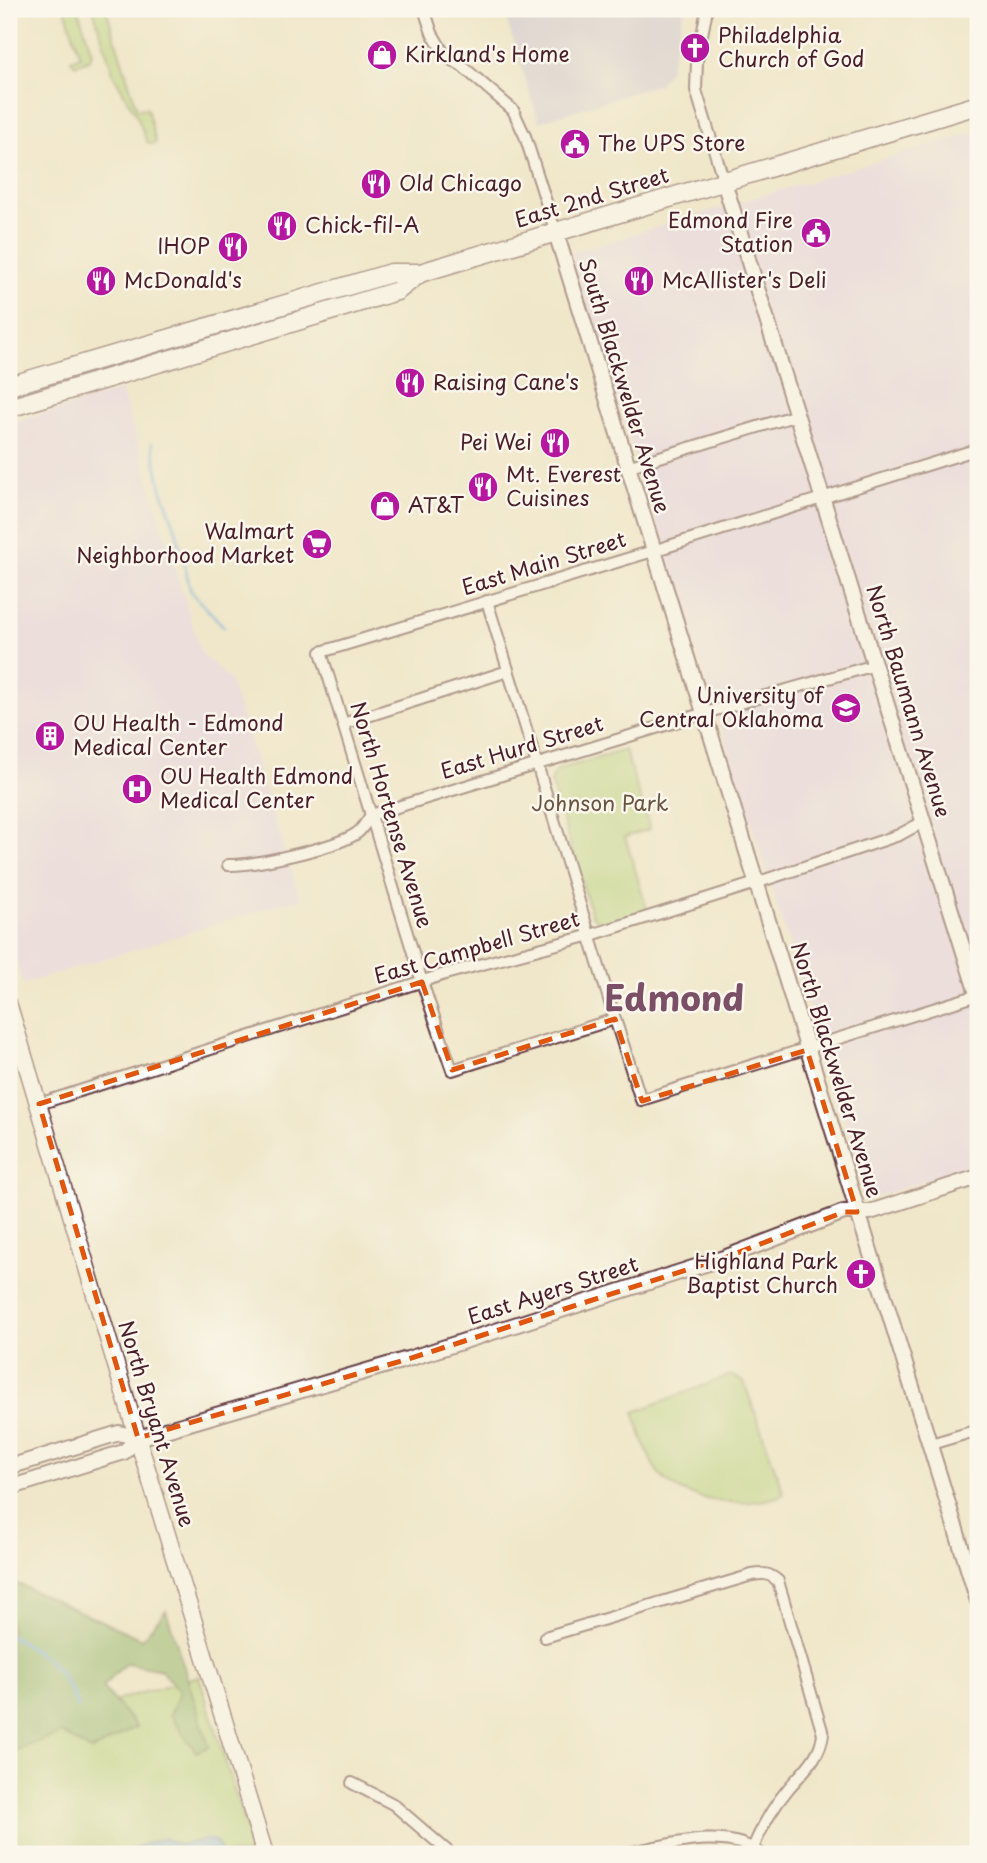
<svg xmlns="http://www.w3.org/2000/svg" width="987" height="1863" font-family="'Playpen Sans',sans-serif">
  <style>
    .built { fill: #e6d3f0 }
    .industrial { fill: #c8c0d8 }
    .green { fill: #b1d279; stroke: #7e7852; stroke-width: 2 }
    .forest { fill: #8cb469; stroke: #6b6a4a; stroke-width: 2 }
    .water { fill: #6daadf; stroke: #5c6485; stroke-width: 2 }
    .lines { fill: none; stroke-linecap: round; stroke-linejoin: round }
    .stream { stroke: #6daadf; stroke-width: 3.5 }
    .minor-casing { stroke: #633d43; stroke-width: 14 }
    .tertiary-casing { stroke: #633d43; stroke-width: 18 }
    .secondary-casing { stroke: #633d43; stroke-width: 19 }
    .primary-casing { stroke: #633d43; stroke-width: 21 }
    .minor { stroke: #fff; stroke-width: 10 }
    .tertiary { stroke: #fff; stroke-width: 14 }
    .secondary { stroke: #fff; stroke-width: 16 }
    .primary { stroke: #fff; stroke-width: 18 }
    .marked { fill: none; stroke: #e0560e; stroke-width: 5; stroke-dasharray: 14 9; stroke-linejoin: round }
    .labels { text-anchor: middle; stroke-width: 5; stroke-linejoin: round; paint-order: stroke }
    .poi-label { font-size: 21px; fill: #4a1f2b; stroke: #fbf7ec; text-anchor: start }
    .street-label { font-size: 21px; fill: #4a1f2b; stroke: #fbf7ec }
    .park-label { font-size: 21px; fill: #695542; stroke: #fbf7ec }
    .town-label { font-size: 35px; font-weight: bold; fill: #7b5067; stroke: #fbf7ec }
  </style>
  <rect width="100%" height="100%" fill="#fbf7ec"/>
  <filter id="ink" filterUnits="userSpaceOnUse"><feTurbulence type="fractalNoise" baseFrequency=".0143" numOctaves="2"/><feDisplacementMap in="SourceGraphic" scale="14" xChannelSelector="R" yChannelSelector="G"/><feConvolveMatrix kernelMatrix="1 2 1 2 8 2 1 2 1" color-interpolation-filters="sRGB"/></filter>
  <filter id="wash" filterUnits="userSpaceOnUse"><feTurbulence type="fractalNoise" baseFrequency=".00686" numOctaves="4" result="noise"/><feDisplacementMap in="SourceGraphic" scale="28" xChannelSelector="R" yChannelSelector="G"/><feGaussianBlur stdDeviation="1.57" result="paint"/><feColorMatrix in="noise" values="0 0 0 0 0 0 0 0 0 0 0 0 0 0 0 0 0 1.4 0 .05"/><feComposite in="paint" operator="in"/></filter>
  <g filter="url(#wash)">
    <rect width="100%" height="100%" fill="#f0e7cb"/>
    <g class="built">
      <path d="M978 131V1163L870 1199 570 253Z"/>
      <path d="M121 390 201 653 230 680 300 898 23 984 9 937V424Z"/>
    </g>
    <path class="industrial" d="M503 9H683L684 10 669 70 659 84 539 122Z"/>
    <g class="green">
      <path d="M65 9H78L92 53 89 60 75 65 71 60 80 56Z"/>
      <path d="M93 9H106L137 109 147 108 156 143 152 144 147 142 137 116 114 76Z"/>
      <path d="M625 750 650 829 625 837 648 912 602 924 592 916 551 782 555 772 560 769Z"/>
      <path d="M731 1375 744 1382 784 1494C749 1510 677 1504 655 1468 645 1451 640 1430 634 1412Z"/>
      <path d="M199 1676 254 1854H9V1732Z"/>
    </g>
    <path class="forest" d="M9 1580 142 1639 166 1610 209 1747 196 1752 170 1715 180 1692 161 1670 126 1663 102 1687 137 1727 91 1751 62 1733 9 1753V1642L11 1627 9 1626Z"/>
    <path class="water" d="M163 1838C168 1839 174 1843 179 1844 196 1846 214 1827 222 1854H124L126 1850Z"/>
    <g class="lines">
      <g class="stream">
        <path d="M152 443 161 488 176 530 191 592 224 627"/>
        <path d="M9 1635C45 1655 63 1668 78 1707"/>
      </g>
    </g>
  </g>
  <g filter="url(#ink)">
    <g class="lines">
      <g class="minor-casing">
        <g id="minor">
          <path d="M424 9 432 33 446 57 461 65 513 110 525 136 556 233"/>
          <path d="M707 9 697 61 696 90 724 182"/>
          <path d="M627 467 797 415"/>
          <path d="M487 601 615 1019 641 1100 978 995"/>
          <path d="M343 724 508 671"/>
          <path d="M228 865C253 866 338 847 357 833 363 829 367 820 371 815L705 713 875 665"/>
          <path d="M615 1019 452 1070 422 982 321 652 653 551 978 449"/>
          <path d="M39 1104 445 974 591 935 756 883 899 835 923 822"/>
          <path d="M931 1444 978 1430"/>
          <path d="M545 1637 752 1575C764 1573 769 1573 778 1581L823 1734C820 1758 803 1771 788 1789 773 1807 762 1826 753 1848"/>
          <path d="M352 1783 393 1804 451 1854"/>
          <path d="M621 1854C662 1847 725 1825 761 1854"/>
        </g>
      </g>
      <g class="tertiary-casing">
        <g id="tertiary">
          <path d="M724 182 978 997"/>
          <path d="M556 233 978 1601"/>
          <path d="M9 1467 119 1433 138 1438"/>
          <path d="M9 1488 124 1452 138 1438 408 1359 724 1258 844 1212H870L978 1177"/>
        </g>
      </g>
      <g class="secondary-casing">
        <path id="secondary" d="M9 1006 143 1456 265 1854"/>
      </g>
      <g class="primary-casing">
        <g id="primary">
          <path d="M9 386 391 273H420L978 105"/>
          <path d="M9 408 397 291 420 273"/>
        </g>
      </g>
      <use href="#minor" class="minor"/>
      <use href="#tertiary" class="tertiary"/>
      <use href="#secondary" class="secondary"/>
      <use href="#primary" class="primary"/>
    </g>
  </g>
  <path d="M0 0H987V1863H0ZM422 982 452 1070 615 1019 642 1101 807 1050 857 1212H844L724 1258 408 1359 138 1438 39 1104Z" fill="#f0e7cb" fill-opacity=".55" fill-rule="evenodd"/>
  <path class="marked" d="M422 982 452 1070 615 1019 642 1101 807 1050 857 1212H844L724 1258 408 1359 138 1438 39 1104Z"/>
  <defs>
    <g id="church-disc" transform="scale(1.575)"><circle r="9.5" fill="#b5179e" stroke="#fbf7ec"/><path d="M-1.2-6h2.4v3.5h3.3v2.4h-3.3V6h-2.4V-.1h-3.3v-2.4h3.3Z" fill="#fff"/></g>
    <g id="shop-disc" transform="scale(1.575)"><circle r="9.5" fill="#b5179e" stroke="#fbf7ec"/><path d="M-5-2.5h2.3a2.7 3.5 0 0 1 5.4 0H5L5.5 6h-11ZM-1.5-2.5h3a1.5 2.3 0 0 0-3 0Z" fill="#fff"/></g>
    <g id="civic-disc" transform="scale(1.575)"><circle r="9.5" fill="#b5179e" stroke="#fbf7ec"/><path d="M-.6-6.5H3V-4.5H.6V-3L4-1V1h2V6H-6V1h2V-1L-.6-3ZM-1.2 2.5V6h2.4V2.5Z" fill="#fff"/></g>
    <g id="restaurant-disc" transform="scale(1.575)"><circle r="9.5" fill="#b5179e" stroke="#fbf7ec"/><path d="M-5-6h1v4h1v-4h1v4h1v-4h1v5L-1.5 .5V6h-2V.5L-5-1ZM5-6V6H3V1.5H1.5Q1.5-4 5-6Z" fill="#fff"/></g>
    <g id="supermarket-disc" transform="scale(1.575)"><circle r="9.5" fill="#b5179e" stroke="#fbf7ec"/><path d="M-6-5.5h2.5l.6 2H6L4.5 2H-2.5L-4.4-4H-6ZM-1.5 3.2a1.3 1.3 0 1 0 .1 0ZM3 3.2a1.3 1.3 0 1 0 .1 0Z" fill="#fff"/></g>
    <g id="university-disc" transform="scale(1.575)"><circle r="9.5" fill="#b5179e" stroke="#fbf7ec"/><path d="M0-5L7-2L0 1L-7-2ZM-4 1L0 2.5L4 1V4Q0 6-4 4Z" fill="#fff"/></g>
    <g id="building-disc" transform="scale(1.575)"><circle r="9.5" fill="#b5179e" stroke="#fbf7ec"/><path d="M-4-6H4V6H1V3H-1V6H-4ZM-2.5-4.3h1.7v1.8h-1.7ZM.8-4.3h1.7v1.8H.8ZM-2.5-1h1.7V.8h-1.7ZM.8-1h1.7V.8H.8Z" fill="#fff"/></g>
    <g id="hospital-disc" transform="scale(1.575)"><circle r="9.5" fill="#b5179e" stroke="#fbf7ec"/><path d="M-5-5h3v3.5h4V-5h3V5h-3V1.5h-4V5h-3Z" fill="#fff"/></g>
  </defs>
  <g fill-rule="evenodd">
    <use href="#church-disc" x="695" y="48"/>
    <use href="#shop-disc" x="382" y="55"/>
    <use href="#civic-disc" x="575" y="144"/>
    <use href="#restaurant-disc" x="376" y="184"/>
    <use href="#restaurant-disc" x="282" y="226"/>
    <use href="#civic-disc" x="816" y="233"/>
    <use href="#restaurant-disc" x="233" y="247"/>
    <use href="#restaurant-disc" x="101" y="281"/>
    <use href="#restaurant-disc" x="639" y="281"/>
    <use href="#restaurant-disc" x="410" y="383"/>
    <use href="#restaurant-disc" x="555" y="443"/>
    <use href="#restaurant-disc" x="483" y="487"/>
    <use href="#shop-disc" x="385" y="506"/>
    <use href="#supermarket-disc" x="317" y="544"/>
    <use href="#university-disc" x="846" y="708"/>
    <use href="#building-disc" x="50" y="736"/>
    <use href="#hospital-disc" x="137" y="789"/>
    <use href="#church-disc" x="861" y="1274"/>
  </g>
  <g class="labels">
    <g class="poi-label">
      <text x="718" y="43">Philadelphia<tspan x="718" dy="24">Church of God</tspan></text>
      <text x="405" y="62">Kirkland's Home</text>
      <text x="598" y="151">The UPS Store</text>
      <text x="399" y="191">Old Chicago</text>
      <text x="793" y="228" text-anchor="end">Edmond Fire<tspan x="793" dy="24">Station</tspan></text>
      <text x="305" y="233">Chick-fil-A</text>
      <text x="210" y="254" text-anchor="end">IHOP</text>
      <text x="124" y="288">McDonald's</text>
      <text x="662" y="288">McAllister's Deli</text>
      <text x="433" y="390">Raising Cane's</text>
      <text x="532" y="450" text-anchor="end">Pei Wei</text>
      <text x="506" y="482">Mt. Everest<tspan x="506" dy="24">Cuisines</tspan></text>
      <text x="408" y="513">AT&amp;T</text>
      <text x="294" y="539" text-anchor="end">Walmart<tspan x="294" dy="24">Neighborhood Market</tspan></text>
      <text x="823" y="703" text-anchor="end">University of<tspan x="823" dy="24">Central Oklahoma</tspan></text>
      <text x="73" y="731">OU Health - Edmond<tspan x="73" dy="24">Medical Center</tspan></text>
      <text x="160" y="784">OU Health Edmond<tspan x="160" dy="24">Medical Center</tspan></text>
      <text x="838" y="1269" text-anchor="end">Highland Park<tspan x="838" dy="24">Baptist Church</tspan></text>
    </g>
    <g class="street-label">
      <text transform="translate(592 198) rotate(-17)" y="7">East 2nd Street</text>
      <text transform="translate(624 386) rotate(73)" y="7">South Blackwelder Avenue</text>
      <text transform="translate(544 564) rotate(-17)" y="7">East Main Street</text>
      <text transform="translate(908 701) rotate(73)" y="7">North Baumann Avenue</text>
      <text transform="translate(522 748) rotate(-17)" y="7">East Hurd Street</text>
      <text transform="translate(391 815) rotate(73)" y="7">North Hortense Avenue</text>
      <text transform="translate(477 948) rotate(-16)" y="7">East Campbell Street</text>
      <text transform="translate(836 1070) rotate(73)" y="7">North Blackwelder Avenue</text>
      <text transform="translate(553 1291) rotate(-18)" y="7">East Ayers Street</text>
      <text transform="translate(156 1424) rotate(73)" y="7">North Bryant Avenue</text>
    </g>
    <g class="park-label">
      <text x="600" y="811">Johnson Park</text>
    </g>
    <g class="town-label">
      <text x="674" y="1011">Edmond</text>
    </g>
  </g>
  <rect width="987" height="1863" fill="none" stroke="#fbf7ec" stroke-width="35"/>
</svg>
